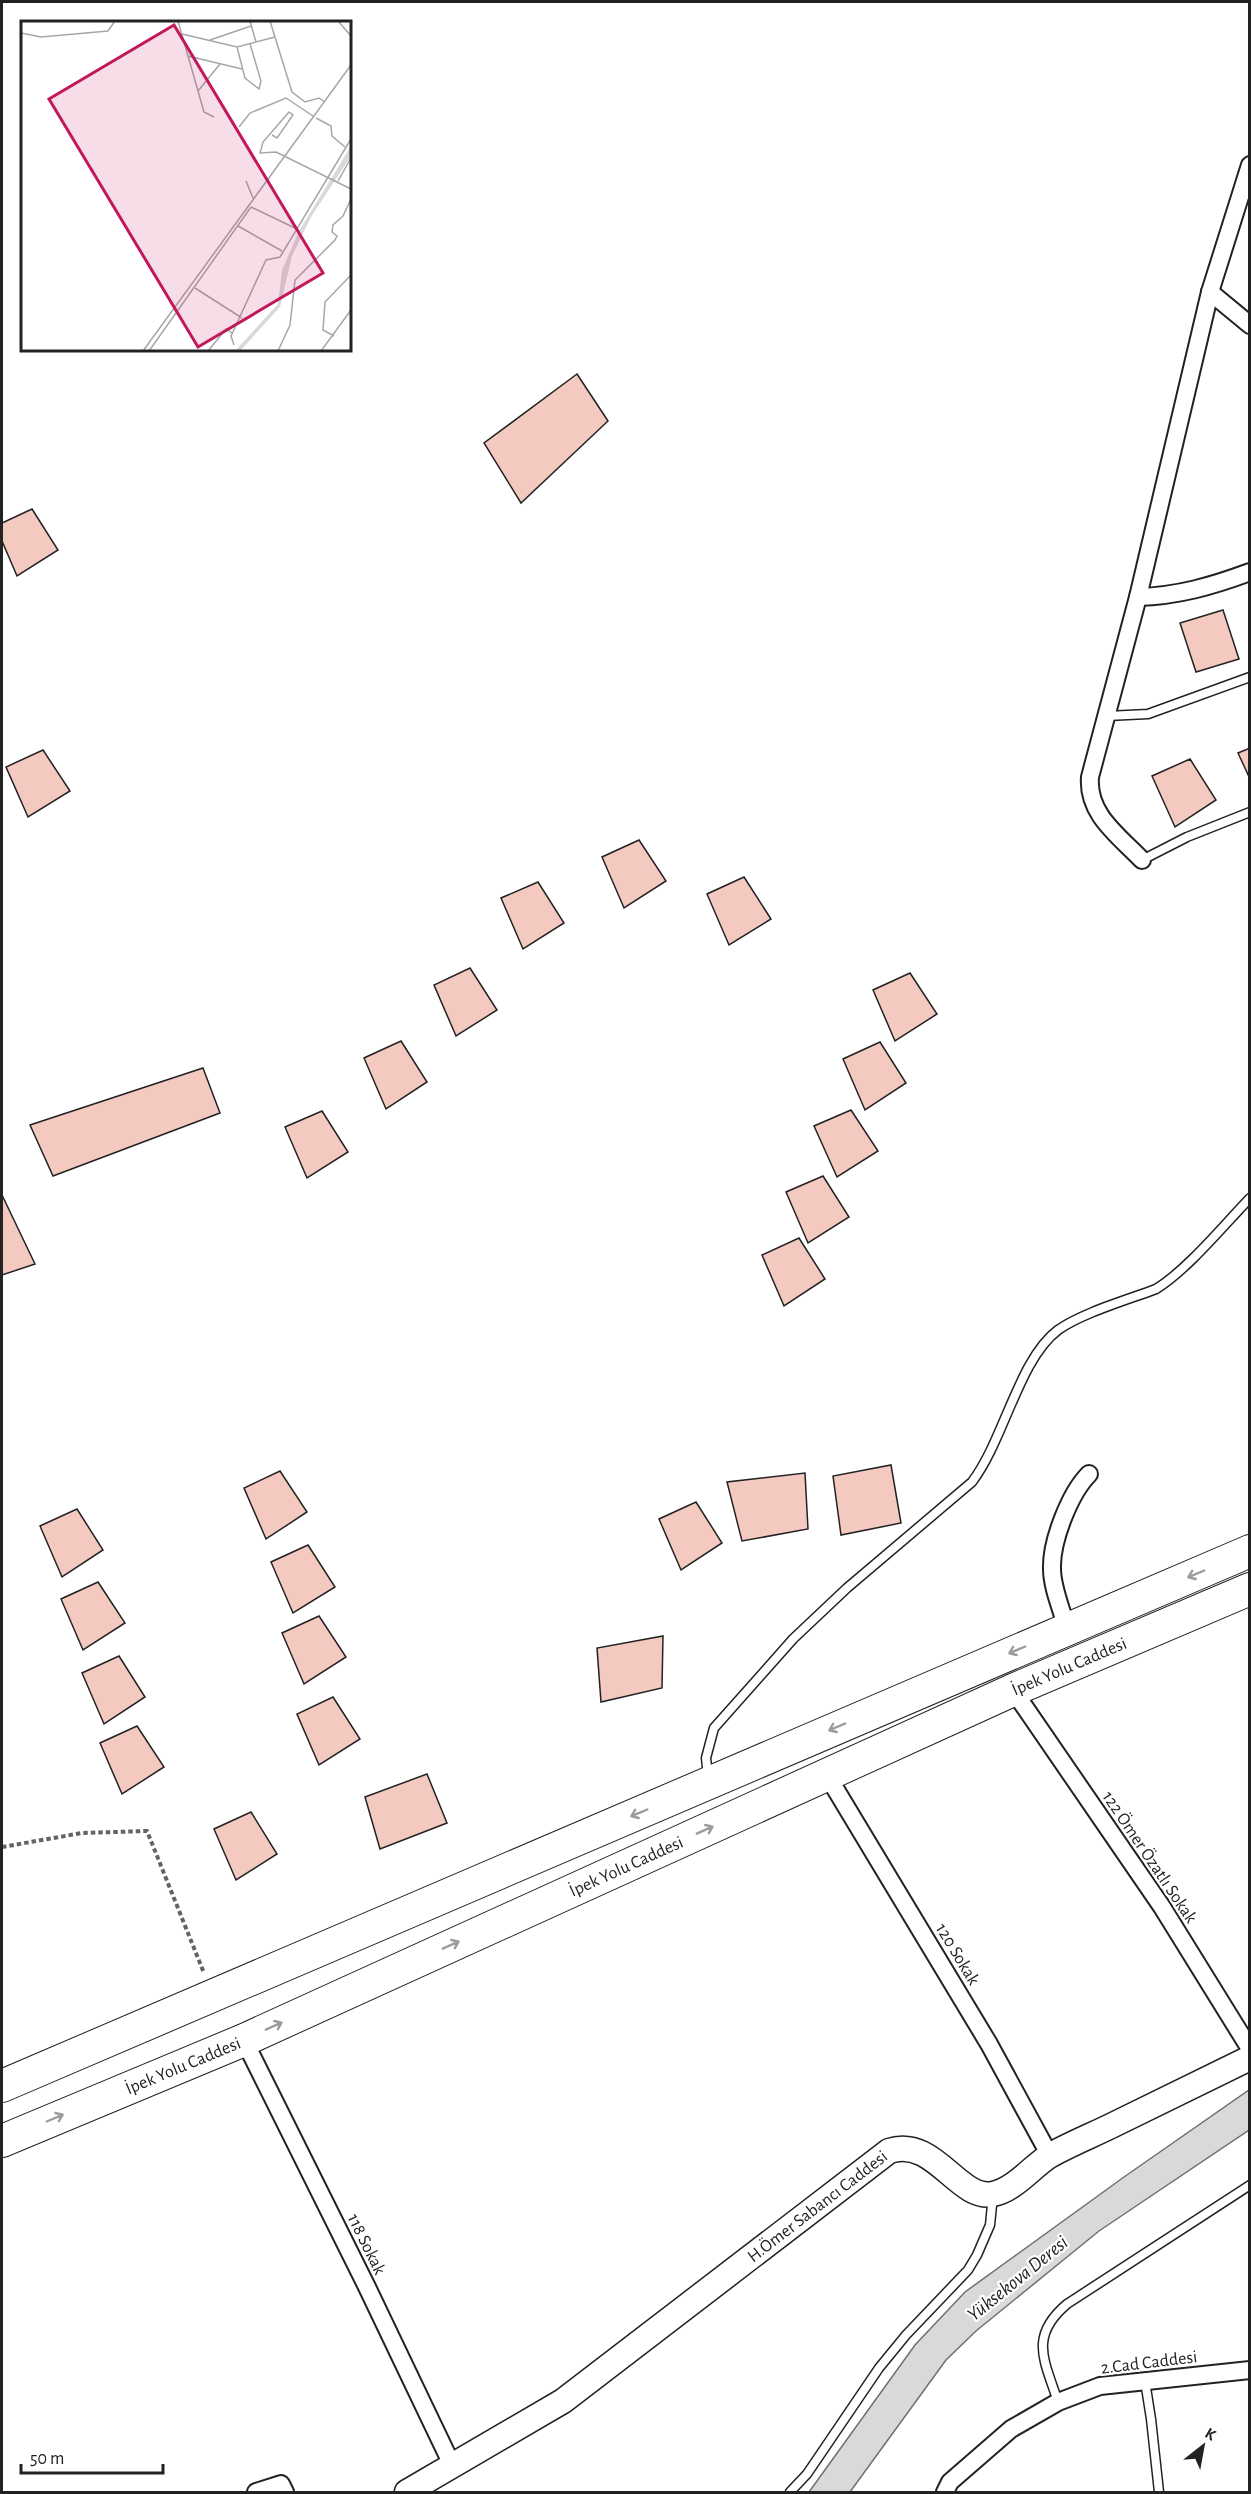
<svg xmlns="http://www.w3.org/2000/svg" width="1251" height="2494" font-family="'Alegreya Sans',sans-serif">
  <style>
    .water { fill: #d9d9d9; stroke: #6f6f6f; stroke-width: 1.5 }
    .building { fill: #f3c9c0; stroke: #222; stroke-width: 1.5 }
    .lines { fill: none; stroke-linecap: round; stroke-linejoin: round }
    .lane-casing { stroke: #222; stroke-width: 11 }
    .street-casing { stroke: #222; stroke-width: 20 }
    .secondary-casing { stroke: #222; stroke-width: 27 }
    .highway-casing { stroke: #222; stroke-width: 34 }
    .path { stroke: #646464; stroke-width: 4; stroke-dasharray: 4.5 3; stroke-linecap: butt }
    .lane { stroke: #fff; stroke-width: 8 }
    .street { stroke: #fff; stroke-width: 16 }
    .secondary { stroke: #fff; stroke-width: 24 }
    .highway { stroke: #fff; stroke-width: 32 }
    .oneway { stroke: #9c9c9c }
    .labels { text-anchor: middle; stroke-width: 4.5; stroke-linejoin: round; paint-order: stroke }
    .street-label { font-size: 18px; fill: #222; stroke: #fff }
    .water-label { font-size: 20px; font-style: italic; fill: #222; stroke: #fff }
    .inset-road { fill: none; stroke: #a7a7a7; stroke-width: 1.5 }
    .view { fill: #c2185b; fill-opacity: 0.15; stroke: #c2185b; stroke-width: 3 }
    .inset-edge { fill: none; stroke: #222; stroke-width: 3 }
  </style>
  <rect width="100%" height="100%" fill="#fff"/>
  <path class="water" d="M1249 2090V2130L1099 2231 976 2331 946 2360 850 2492H809L915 2345 965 2292 1124 2177Z"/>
  <g class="building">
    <path d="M577 374 608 421 521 503 484 443Z"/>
    <path d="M32 509 58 550 17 576 2 541V523Z"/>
    <path d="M1223 610 1239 659 1196 672 1180 623Z"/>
    <path d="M1250 748V779L1238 753Z"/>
    <path d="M43 750 70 791 28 817 6 767Z"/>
    <path d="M1190 759 1216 800 1175 827 1152 776Z"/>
    <path d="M639 840 666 881 624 908 602 857Z"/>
    <path d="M744 877 771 919 729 945 707 894Z"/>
    <path d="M538 882 564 923 523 949 501 898Z"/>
    <path d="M470 968 497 1010 456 1036 434 985Z"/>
    <path d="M910 973 937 1014 895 1041 873 990Z"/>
    <path d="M401 1041 427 1082 386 1109 364 1058Z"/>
    <path d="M880 1042 906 1083 865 1110 843 1059Z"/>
    <path d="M203 1068 220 1113 53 1176 30 1125Z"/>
    <path d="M851 1110 878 1151 837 1177 814 1126Z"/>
    <path d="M322 1111 348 1152 307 1178 285 1127Z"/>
    <path d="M823 1176 849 1217 808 1243 786 1192Z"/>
    <path d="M2 1195 35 1264 2 1275Z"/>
    <path d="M799 1238 825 1279 784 1306 762 1255Z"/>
    <path d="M891 1465 901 1523 841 1535 833 1476Z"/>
    <path d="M280 1471 307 1512 266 1539 244 1488Z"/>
    <path d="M805 1473 808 1529 742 1541 727 1482Z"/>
    <path d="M696 1502 722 1543 681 1570 659 1519Z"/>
    <path d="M77 1509 103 1550 62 1577 40 1526Z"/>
    <path d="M308 1545 335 1587 293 1613 271 1562Z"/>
    <path d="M98 1582 125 1623 83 1650 61 1599Z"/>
    <path d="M319 1616 346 1657 304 1684 282 1633Z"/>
    <path d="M663 1636 662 1688 601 1702 597 1648Z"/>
    <path d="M119 1656 145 1697 104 1724 82 1673Z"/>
    <path d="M333 1697 360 1739 319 1765 297 1714Z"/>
    <path d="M137 1726 164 1767 122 1794 100 1743Z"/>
    <path d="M427 1774 447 1823 380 1849 365 1797Z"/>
    <path d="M251 1812 277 1854 236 1880 214 1829Z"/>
  </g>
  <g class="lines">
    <g class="lane-casing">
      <g id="lane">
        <path d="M1107 716 1148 714 1250 677"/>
        <path d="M1142 860 1187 837 1250 812"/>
        <path d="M708 1776 706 1758 714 1728 793 1639 847 1588 972 1482C1004 1440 1019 1359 1058 1330 1082 1313 1127 1300 1156 1289 1187 1270 1223 1226 1250 1198"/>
        <path d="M1145 2381 1151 2419 1159 2492"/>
        <path d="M1058 2402C1045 2361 1028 2337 1067 2304L1250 2185"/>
        <path d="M790 2492 807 2474 879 2368 906 2335 968 2270 977 2255 990 2225 993 2195"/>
      </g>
    </g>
    <g class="street-casing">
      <g id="street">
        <path d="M1210 292 1250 325"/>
        <path d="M1138 597C1178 596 1212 586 1250 572"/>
        <path d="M1142 860C1118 835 1087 814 1090 777L1138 597 1210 292 1250 165"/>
        <path d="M1067 1629C1062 1610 1052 1588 1052 1569 1051 1541 1070 1493 1089 1474"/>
        <path d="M1013 1690 1162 1907 1250 2049"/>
        <path d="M827 1775 989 2044 1050 2156"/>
        <path d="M244 2040 366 2285 453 2467"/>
        <path d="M256 2492 281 2484 285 2492"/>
        <path d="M945 2492 950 2482 1011 2429 1058 2402 1100 2386 1250 2370"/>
      </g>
    </g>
    <g class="secondary-casing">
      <g id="secondary">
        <path id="s1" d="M407 2492 563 2401 889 2151C935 2136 958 2201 993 2194 1014 2190 1032 2167 1049 2156 1070 2144 1093 2135 1115 2124 1160 2102 1205 2080 1250 2058"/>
      </g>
    </g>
    <g class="highway-casing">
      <g id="highway">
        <path d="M2 2086 1250 1551"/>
        <path id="s2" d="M2 2141 244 2040 1013 1690 1250 1589"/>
      </g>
    </g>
    <path class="path" d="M2 1847 82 1833 147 1831 204 1973"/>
    <use href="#lane" class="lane"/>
    <use href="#street" class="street"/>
    <use href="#secondary" class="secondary"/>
    <use href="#highway" class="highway"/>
  </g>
  <defs><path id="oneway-shaft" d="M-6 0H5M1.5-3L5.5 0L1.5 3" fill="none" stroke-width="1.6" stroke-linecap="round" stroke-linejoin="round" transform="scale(1.5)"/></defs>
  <g class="oneway">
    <use href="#oneway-shaft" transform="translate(1196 1574) rotate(157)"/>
    <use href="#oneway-shaft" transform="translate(1017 1650) rotate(157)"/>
    <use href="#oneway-shaft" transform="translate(837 1727) rotate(157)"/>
    <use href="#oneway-shaft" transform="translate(639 1813) rotate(157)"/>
    <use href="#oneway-shaft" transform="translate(705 1830) rotate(-24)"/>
    <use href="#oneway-shaft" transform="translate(451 1945) rotate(-24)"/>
    <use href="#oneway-shaft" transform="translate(274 2026) rotate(-24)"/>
    <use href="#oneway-shaft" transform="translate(55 2118) rotate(-23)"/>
  </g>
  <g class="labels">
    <g class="street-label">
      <text dy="6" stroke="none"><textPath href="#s2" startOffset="1168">İpek Yolu Caddesi</textPath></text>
      <text transform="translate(1150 1857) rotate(56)" y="6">122 Ömer Özatlı Sokak</text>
      <text dy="6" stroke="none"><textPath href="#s2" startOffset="682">İpek Yolu Caddesi</textPath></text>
      <text transform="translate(958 1954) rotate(59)" y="6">120 Sokak</text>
      <text dy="6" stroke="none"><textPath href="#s2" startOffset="196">İpek Yolu Caddesi</textPath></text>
      <text dy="6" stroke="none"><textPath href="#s1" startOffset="501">H.Ömer Sabancı Caddesi</textPath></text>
      <text transform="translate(367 2244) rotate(64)" y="6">118 Sokak</text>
      <text transform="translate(1149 2362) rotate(-7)" y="6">2.Cad Caddesi</text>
    </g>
    <g class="water-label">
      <text transform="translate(1017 2278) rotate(-39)" y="7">Yüksekova Deresi</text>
    </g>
  </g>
  <g transform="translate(21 21)">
    <rect width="330" height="330" fill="#fff"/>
    <path d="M330 125V135L290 196 271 235 259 286 219 330H214L257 283 261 249 278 210Z" fill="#d9d9d9"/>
    <path class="inset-road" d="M157 0 183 91 193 96M229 0 235 21M249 0 271 71 284 81 298 77 304 81M317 0 330 15M0 12 20 16 87 10 94 0M161 13 216 26 254 16M189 19 230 5M216 26 224 57 238 68 240 60 229 23M167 35 221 48M177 70 199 43M295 97 310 105 311 115 324 126M218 106 229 92 265 77 292 95M251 114 256 117 272 94 268 91 242 121 239 132 255 131 330 168M225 160 232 177M317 160 330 137M230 186 276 208M217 205 261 230M174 267 221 297M313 315 302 309 304 281 330 254M213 324 210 315 245 239 259 236 330 118M122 330 330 44M128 330 230 186M187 330 205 308 211 312M257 330 269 304 274 259 314 219 316 215 311 211 312 204 322 195 330 178M300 330 330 289"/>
    <path class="view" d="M153 4 302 252 177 326 28 78Z"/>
    <rect width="330" height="330" class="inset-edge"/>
  </g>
  <rect width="1251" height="2494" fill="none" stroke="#222222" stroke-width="6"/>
  <g transform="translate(1203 2446) rotate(31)" stroke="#ffffff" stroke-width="4.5" paint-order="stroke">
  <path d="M0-4.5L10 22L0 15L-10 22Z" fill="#222222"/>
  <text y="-9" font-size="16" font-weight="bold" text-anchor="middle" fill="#222222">K</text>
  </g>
  <path d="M21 2464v9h142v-9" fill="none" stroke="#222222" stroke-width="3"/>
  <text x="30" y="2464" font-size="18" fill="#222222" stroke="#ffffff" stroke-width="4.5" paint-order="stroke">50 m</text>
</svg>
